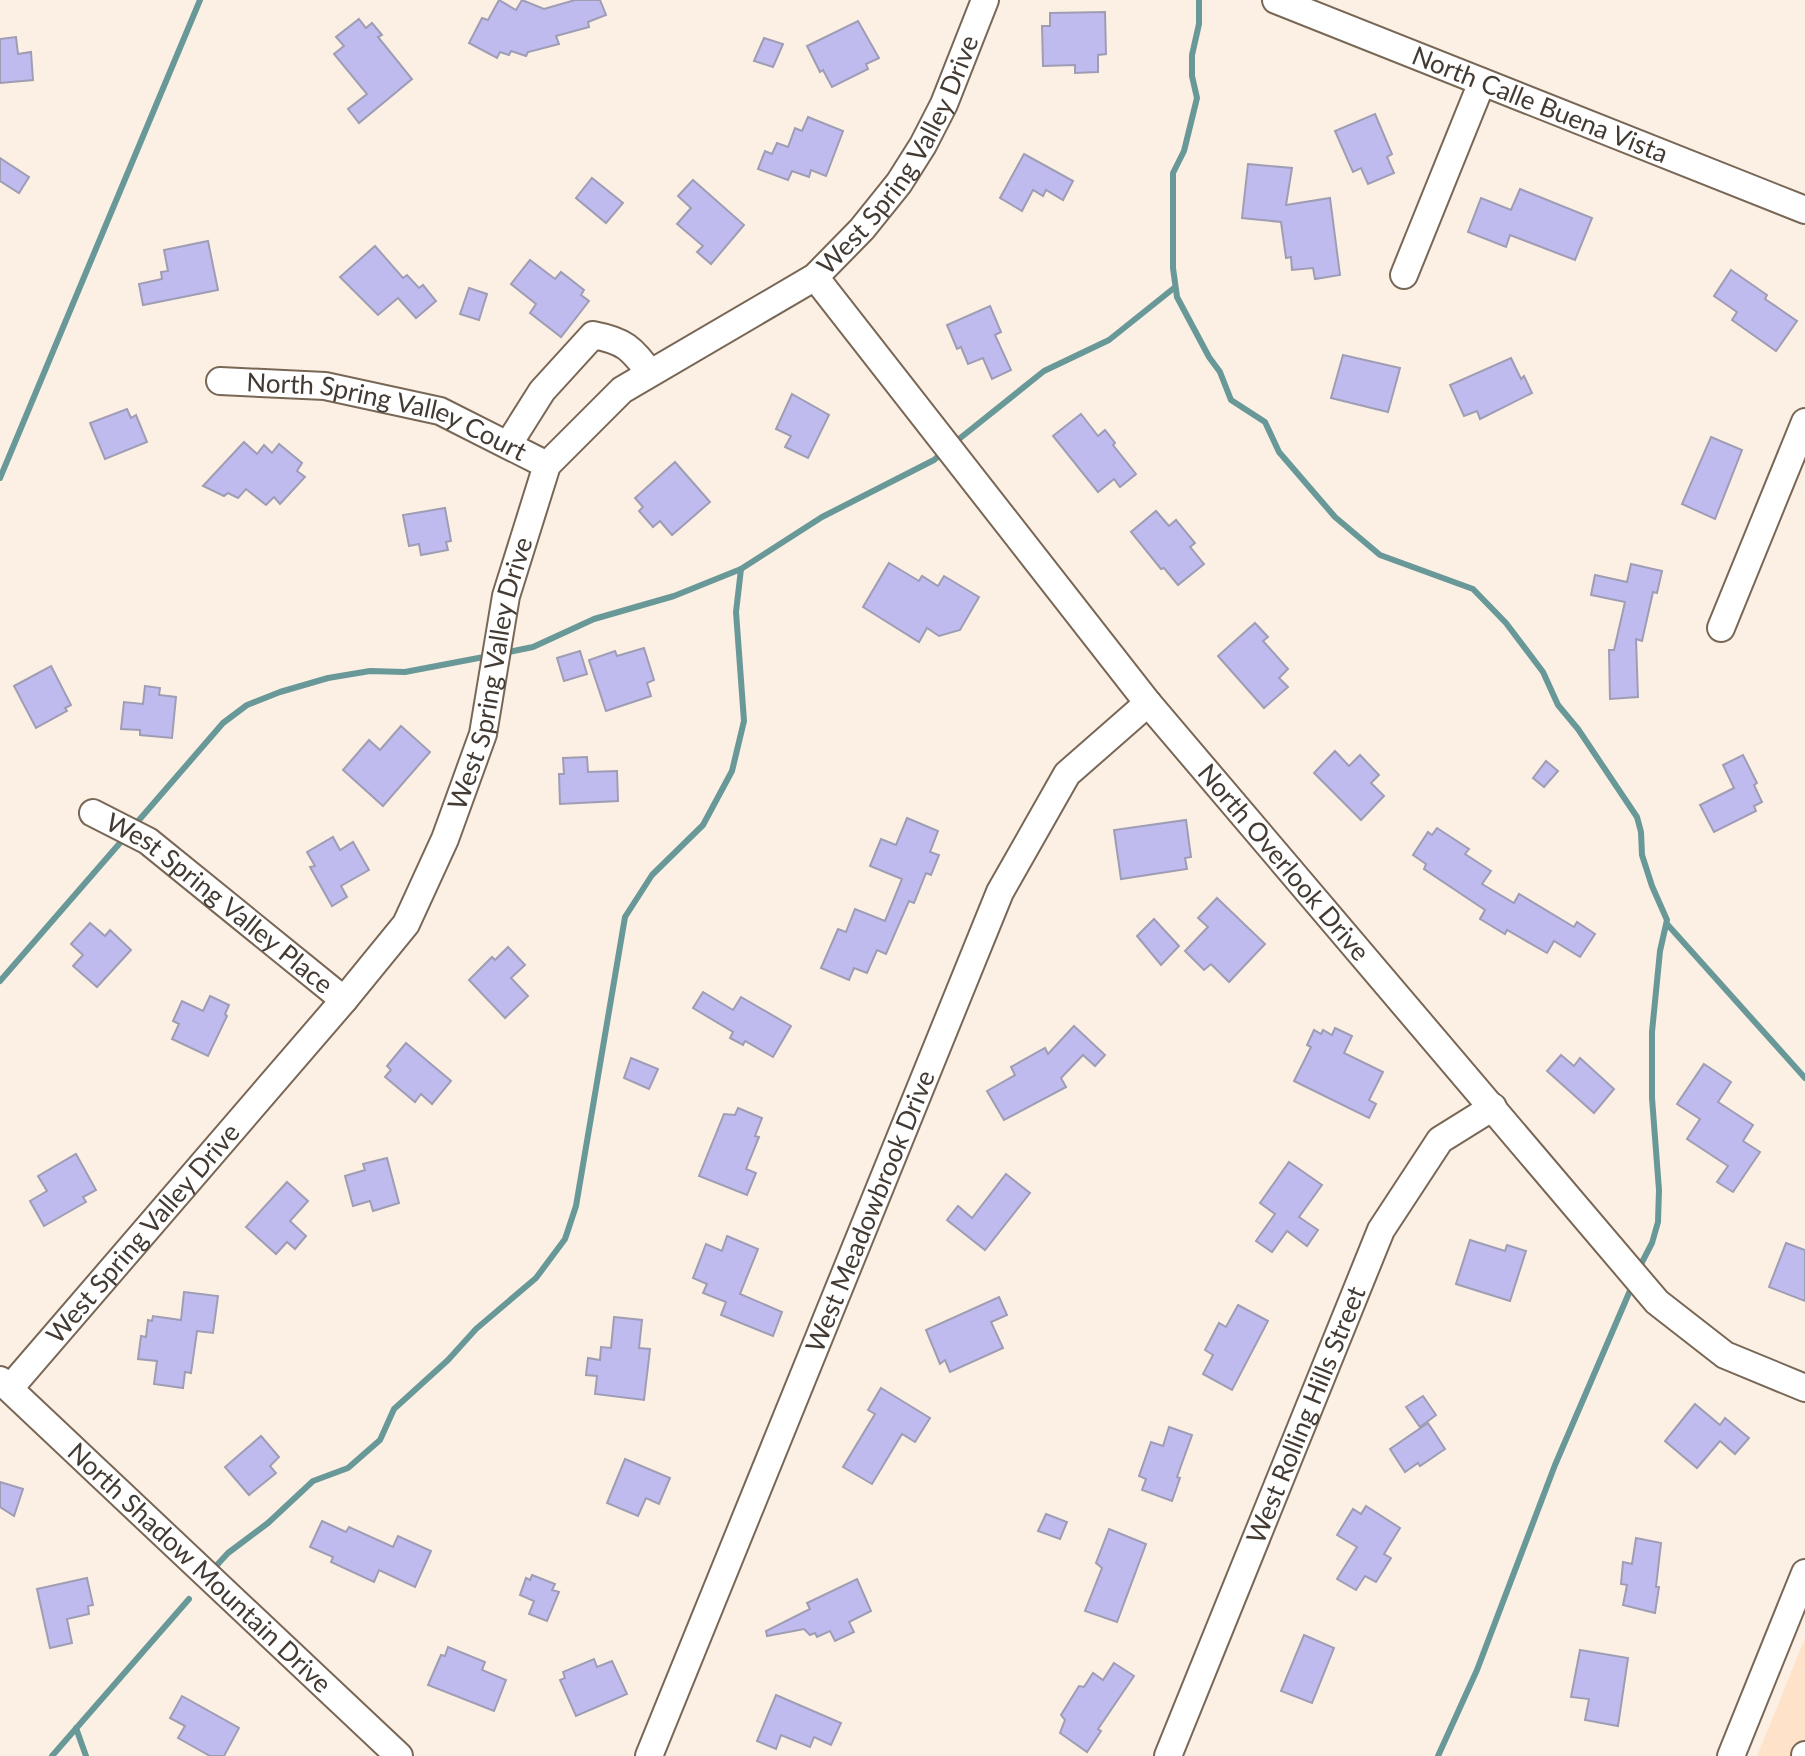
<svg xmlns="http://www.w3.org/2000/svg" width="1805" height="1756" font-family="Lato,sans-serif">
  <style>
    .built { fill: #fee3ca }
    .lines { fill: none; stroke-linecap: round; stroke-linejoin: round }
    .stream { stroke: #689998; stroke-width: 6 }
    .building { fill: #c0bbef; stroke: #9e9db4; stroke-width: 2 }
    .minor-casing { stroke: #796756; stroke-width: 30 }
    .minor { stroke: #fff; stroke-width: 26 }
    .labels { text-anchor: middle; stroke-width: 8; stroke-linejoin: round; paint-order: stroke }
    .street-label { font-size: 26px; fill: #433b33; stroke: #fff }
  </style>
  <rect width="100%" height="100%" fill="#fcf0e4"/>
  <path class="built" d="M1805 1638V1756H1757Z"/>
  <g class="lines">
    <g class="stream">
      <path d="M1199 0V24L1192 55V76L1197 98 1184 151 1173 173V268L1177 297 1209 357 1220 372 1231 400 1265 422 1279 452 1335 517 1380 555 1473 589 1506 623 1543 672 1558 705 1578 729 1637 817 1641 832 1642 855 1652 886 1667 920 1660 951 1652 1032V1098L1659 1190 1658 1222 1652 1243 1639 1268"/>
      <path d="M954 443 1044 371 1109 340 1174 288"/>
      <path d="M0 478 200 0"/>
      <path d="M504 653 533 647 594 619 674 596 741 569 822 517 934 460 942 453"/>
      <path d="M133 827 223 723 247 705 280 692 328 678 370 671 405 672 489 656"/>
      <path d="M1667 924 1805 1078"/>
      <path d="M0 981 126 836"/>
      <path d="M217 1565 228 1553 268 1523 313 1481 348 1468 380 1440 394 1409 448 1360 476 1329 536 1278 565 1239 576 1206 625 917 652 875 703 825 732 771 744 721 736 612 741 569"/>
      <path d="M76 1728 86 1756"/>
      <path d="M52 1756 189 1599"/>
      <path d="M1438 1756 1477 1670 1555 1465 1632 1286"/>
    </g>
  </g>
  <g class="building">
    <path d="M499 0 516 10 522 0 544 9 575 0H600L606 15 588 22 589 27 556 36 559 44 528 52 526 56 511 51 509 55 500 52 497 58 469 43 482 18 488 20Z"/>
    <path d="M1105 12 1106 54 1098 55V72L1075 73V65L1043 66 1042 26H1050V13Z"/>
    <path d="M359 19 366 28 372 23 382 35 378 37 412 79 359 123 348 109 367 94 334 54 344 46 336 37Z"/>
    <path d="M858 21 879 58 866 64 868 69 832 87 823 70 820 72 807 46Z"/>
    <path d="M16 37 18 54 31 52 33 80 0 83V39Z"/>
    <path d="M764 38 783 44 773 67 754 61Z"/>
    <path d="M1375 114 1392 154 1387 157 1394 173 1368 184 1361 168 1353 172 1335 131Z"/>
    <path d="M808 117 843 131 826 176 811 170 809 177 792 171 788 180 758 169 765 151 772 154 777 143 788 147 795 128 802 131Z"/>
    <path d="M1024 154 1073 181 1063 200 1046 190 1043 196 1033 190 1022 211 1000 198Z"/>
    <path d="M0 158 29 177 19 193 0 181Z"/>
    <path d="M1248 164 1292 168 1286 205 1330 198 1340 275 1315 279 1313 268 1292 270 1291 257 1286 258 1281 222 1242 218Z"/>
    <path d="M592 178 623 203 606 223 576 198Z"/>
    <path d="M693 180 744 225 711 264 697 252 703 246 677 224 691 208 678 196Z"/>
    <path d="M1520 189 1592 218 1575 260 1510 235 1506 247 1468 232 1481 198 1511 210Z"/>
    <path d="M208 241 218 290 143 305 139 284 162 279 161 272 168 271 164 250Z"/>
    <path d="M375 246 403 278 407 275 419 288 423 285 436 301 416 318 398 298 378 315 340 277Z"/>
    <path d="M530 260 555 279 561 272 584 290 581 295 589 301 561 337 530 313 536 304 511 284Z"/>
    <path d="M1731 270 1767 295 1765 299 1797 321 1776 351 1732 320 1737 312 1714 296Z"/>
    <path d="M469 288 487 294 479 320 460 314Z"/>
    <path d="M990 306 1001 332 995 335 1011 370 992 379 983 358 968 364 961 347 957 349 947 325Z"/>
    <path d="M1343 355 1400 368 1388 412 1331 398Z"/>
    <path d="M1511 358 1521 379 1524 376 1532 393 1480 419 1477 411 1464 416 1450 385Z"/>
    <path d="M792 394 829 415 808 458 785 447 791 436 776 429Z"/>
    <path d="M127 409 131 418 136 415 147 442 105 459 90 423Z"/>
    <path d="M1081 414 1098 436 1105 430 1115 443 1113 445 1136 474 1120 487 1114 479 1098 492 1053 436Z"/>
    <path d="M1711 437 1742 450 1715 519 1682 504Z"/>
    <path d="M244 442 257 454 264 445 272 453 279 444 302 463 297 471 305 477 280 504 274 497 266 505 246 489 238 498 228 493 224 496 203 486Z"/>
    <path d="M675 462 710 502 672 535 660 521 653 527 639 511 643 507 635 498Z"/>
    <path d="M445 508 451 541 446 542 448 550 421 555 419 544 409 546 403 515Z"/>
    <path d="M1156 511 1169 526 1176 520 1195 543 1190 547 1204 564 1178 585 1164 568 1161 569 1131 532Z"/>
    <path d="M889 563 919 581 922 576 938 586 944 576 979 597 960 630 939 636 927 628 919 642 863 607Z"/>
    <path d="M1631 564 1662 571 1657 593 1653 592 1642 641 1636 639 1638 697 1610 699 1609 650H1614L1625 602 1591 595 1595 575 1627 582Z"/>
    <path d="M1255 623 1268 637 1263 641 1288 669 1279 678 1288 687 1264 708 1218 656Z"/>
    <path d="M644 648 654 680 647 683 651 696 606 711 589 660 615 651 617 656Z"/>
    <path d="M580 651 587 674 564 681 557 658Z"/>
    <path d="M51 666 71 705 65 708 67 711 36 728 14 686Z"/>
    <path d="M145 686 160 688 159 695 176 697 172 738 140 735V730L121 729 124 702 143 704Z"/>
    <path d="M401 726 430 752 383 806 343 770 369 740 380 750Z"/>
    <path d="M1335 751 1349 766 1360 755 1379 775 1371 783 1384 796 1361 820 1314 773Z"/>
    <path d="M1743 755 1757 783 1754 785 1762 802 1754 806 1756 811 1714 832 1700 805 1734 788 1723 765Z"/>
    <path d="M587 757 588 772 617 771 618 801 560 804 559 774H564L563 758Z"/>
    <path d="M1546 761 1558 771 1544 787 1533 778Z"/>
    <path d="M907 818 938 831 930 852 939 855 931 875 926 873 914 903 909 901 886 954 877 950 867 973 854 968 849 980 821 968 838 929 846 932 855 909 885 921 902 879 870 866 881 839 896 845Z"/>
    <path d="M1186 820 1191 857 1185 858 1187 869 1121 879 1114 830Z"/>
    <path d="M1437 828 1469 849 1465 854 1491 871 1482 884 1514 903 1519 894 1574 927 1577 922 1595 934 1580 957 1554 941 1547 953 1507 930 1505 934 1480 919 1485 910 1424 869 1426 864 1413 855 1428 832 1432 835Z"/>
    <path d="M333 837 340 850 353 842 369 870 341 886 347 897 332 906 310 867 315 866 307 852Z"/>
    <path d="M1217 898 1265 944 1229 982 1211 964 1204 970 1185 951 1208 927 1198 918Z"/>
    <path d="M1154 919 1179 946 1161 965 1137 936Z"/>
    <path d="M90 923 105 936 110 930 131 950 97 987 73 966 83 955 71 944Z"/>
    <path d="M508 947 525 965 511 978 528 996 505 1018 469 980 492 957 495 960Z"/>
    <path d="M703 992 733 1010 741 997 791 1026 773 1057 745 1041 743 1045 730 1038 733 1032 693 1008Z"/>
    <path d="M210 996 229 1005 225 1014 227 1016 208 1056 172 1039 179 1024 173 1021 182 1001 203 1011Z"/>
    <path d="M1074 1026 1105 1055 1095 1066 1083 1055 1061 1078 1066 1087 1004 1120 987 1091 1015 1075 1011 1067 1045 1048 1048 1054Z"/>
    <path d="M1335 1028 1352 1036 1344 1053 1383 1072 1369 1100 1376 1104 1369 1118 1294 1081 1311 1047 1307 1045 1314 1030 1321 1034 1323 1030 1332 1035Z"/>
    <path d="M406 1043 451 1081 432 1104 421 1094 415 1102 385 1077 391 1070 387 1066Z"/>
    <path d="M1561 1055 1574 1066 1580 1058 1614 1089 1594 1113 1547 1071Z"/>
    <path d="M631 1058 658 1069 649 1089 624 1078Z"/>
    <path d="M1704 1064 1731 1082 1718 1102 1753 1125 1743 1141 1760 1152 1733 1192 1717 1182 1728 1166 1687 1139 1700 1119 1677 1104Z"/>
    <path d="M738 1108 762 1118 755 1136 759 1137 746 1169 756 1173 747 1195 699 1176 724 1114 735 1115Z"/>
    <path d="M76 1154 96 1190 83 1197 86 1202 44 1226 30 1201 47 1191 38 1176Z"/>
    <path d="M387 1158 399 1203 373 1211 370 1201 353 1206 345 1176 365 1170 363 1164Z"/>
    <path d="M1289 1162 1322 1185 1299 1217 1318 1230 1307 1246 1287 1231 1272 1252 1256 1241 1275 1214 1260 1203Z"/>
    <path d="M1006 1174 1030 1193 985 1250 947 1220 958 1206 972 1218Z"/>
    <path d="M287 1182 308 1201 290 1221 306 1236 295 1249 287 1242 276 1254 246 1227Z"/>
    <path d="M727 1236 758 1249 740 1294 782 1312 773 1336 721 1315 726 1302 703 1293 707 1284 693 1278 706 1244 722 1251Z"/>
    <path d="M1470 1240 1505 1251 1507 1245 1526 1251 1510 1301 1456 1284Z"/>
    <path d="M1786 1243 1805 1250V1301L1769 1287Z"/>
    <path d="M184 1292 218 1296 213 1333 197 1331 191 1373 185 1372 183 1388 154 1384 157 1361 138 1359 141 1336 146 1337 148 1320 152 1321 153 1316 181 1320Z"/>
    <path d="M999 1297 1007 1315 991 1322 1003 1348 950 1372 945 1360 940 1364 926 1330Z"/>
    <path d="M1238 1305 1268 1321 1232 1390 1203 1374 1213 1355 1205 1350 1219 1323 1226 1327Z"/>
    <path d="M614 1317 642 1320 639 1348 650 1349 644 1400 595 1394 597 1376 586 1375 588 1358 600 1360 601 1347 611 1348Z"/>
    <path d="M881 1388 930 1418 915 1442 902 1434 872 1484 843 1467 875 1414 868 1410Z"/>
    <path d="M1423 1396 1436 1415 1420 1427 1406 1407Z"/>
    <path d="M1695 1404 1720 1425 1725 1418 1749 1438 1735 1454 1720 1441 1697 1468 1665 1441Z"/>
    <path d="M1428 1423 1445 1449 1420 1466 1418 1463 1405 1472 1390 1449Z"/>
    <path d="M1169 1427 1192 1435 1177 1477 1180 1478 1172 1501 1142 1490 1146 1479 1139 1476 1151 1442 1163 1446Z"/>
    <path d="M261 1436 279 1457 270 1466 276 1473 249 1495 225 1467Z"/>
    <path d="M625 1459 670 1478 659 1504 646 1498 638 1516 607 1503Z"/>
    <path d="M0 1482 23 1489 14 1516 0 1507Z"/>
    <path d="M1366 1506 1400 1528 1384 1554 1391 1558 1376 1582 1365 1576 1356 1590 1337 1579 1357 1547 1337 1535 1353 1509 1361 1514Z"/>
    <path d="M1046 1514 1067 1522 1060 1539 1038 1531Z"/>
    <path d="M322 1521 346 1532 349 1527 393 1547 398 1536 431 1551 415 1587 379 1570 374 1582 331 1562 333 1557 310 1547Z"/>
    <path d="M1109 1529 1146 1544 1117 1622 1085 1611 1102 1568 1096 1563Z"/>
    <path d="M1636 1538 1661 1543 1656 1587H1659L1655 1613 1623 1605 1627 1585 1621 1584 1623 1562 1632 1564Z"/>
    <path d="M532 1575 555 1584 552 1590 559 1592 547 1621 529 1614 534 1601 520 1595 526 1578 530 1580Z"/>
    <path d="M87 1578 93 1605 88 1606 89 1614 67 1619 72 1643 50 1648 37 1589Z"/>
    <path d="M857 1579 871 1611 849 1622 854 1632 835 1641 830 1631 817 1637 815 1633 810 1635 804 1629 767 1636 766 1631 810 1609 807 1603Z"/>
    <path d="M1304 1635 1334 1648 1312 1703 1281 1691Z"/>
    <path d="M448 1647 485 1662 482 1670 506 1680 494 1711 428 1685 441 1655 445 1656Z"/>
    <path d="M1580 1650 1628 1658 1618 1726 1585 1720 1589 1699 1571 1697Z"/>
    <path d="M594 1659 597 1667 612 1661 627 1694 576 1716 560 1680 565 1678 563 1672Z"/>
    <path d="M1114 1663 1134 1676 1098 1729 1101 1731 1087 1752 1060 1733 1065 1720 1061 1715 1079 1686 1084 1687 1093 1673 1103 1680Z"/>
    <path d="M776 1695 841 1723 831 1745 814 1737 810 1747 781 1735 776 1749 757 1741Z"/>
    <path d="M182 1696 239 1728 224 1756H210L178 1738 185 1726 170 1718Z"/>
  </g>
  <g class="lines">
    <g class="minor-casing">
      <g id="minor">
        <path id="s1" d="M1276 0 1805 210"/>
        <path d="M1404 275 1482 82"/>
        <path id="s2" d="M815 277 1148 703 1657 1302 1725 1355 1805 1388"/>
        <path id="s3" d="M220 381 325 386 440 411 547 465"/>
        <path d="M508 445 542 391 593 335C625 341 631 348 650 373"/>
        <path d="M1721 628 1805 422"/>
        <path id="s4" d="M93 813 148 841 344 1000"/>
        <path id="s5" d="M0 1380 399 1756"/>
        <path id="s6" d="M10 1388 344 1000 406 924 445 839 483 734 506 596 547 465 622 390 815 277 862 229 899 183 923 145 944 104 985 0"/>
        <path id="s7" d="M649 1756 1000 892 1067 774 1148 703"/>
        <path id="s8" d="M1168 1756 1381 1230 1440 1140 1493 1107"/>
        <path d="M1731 1756 1805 1573"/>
        <path d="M1805 1756V1755"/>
      </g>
    </g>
    <use href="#minor" class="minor"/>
  </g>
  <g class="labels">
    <g class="street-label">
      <text dy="9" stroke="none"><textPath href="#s1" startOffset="284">North Calle Buena Vista</textPath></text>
      <text dy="9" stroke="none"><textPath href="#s6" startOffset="1572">West Spring Valley Drive</textPath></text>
      <text dy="9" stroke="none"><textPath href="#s3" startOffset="172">North Spring Valley Court</textPath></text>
      <text dy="9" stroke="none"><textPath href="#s6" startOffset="876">West Spring Valley Drive</textPath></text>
      <text dy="9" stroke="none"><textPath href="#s2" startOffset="750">North Overlook Drive</textPath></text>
      <text dy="9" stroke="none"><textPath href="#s4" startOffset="156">West Spring Valley Place</textPath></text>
      <text dy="9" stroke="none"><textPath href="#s7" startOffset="588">West Meadowbrook Drive</textPath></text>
      <text dy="9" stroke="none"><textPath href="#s6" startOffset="204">West Spring Valley Drive</textPath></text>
      <text dy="9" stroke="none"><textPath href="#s8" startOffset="368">West Rolling Hills Street</textPath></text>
      <text dy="9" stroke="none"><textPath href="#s5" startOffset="274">North Shadow Mountain Drive</textPath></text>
    </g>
  </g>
</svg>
